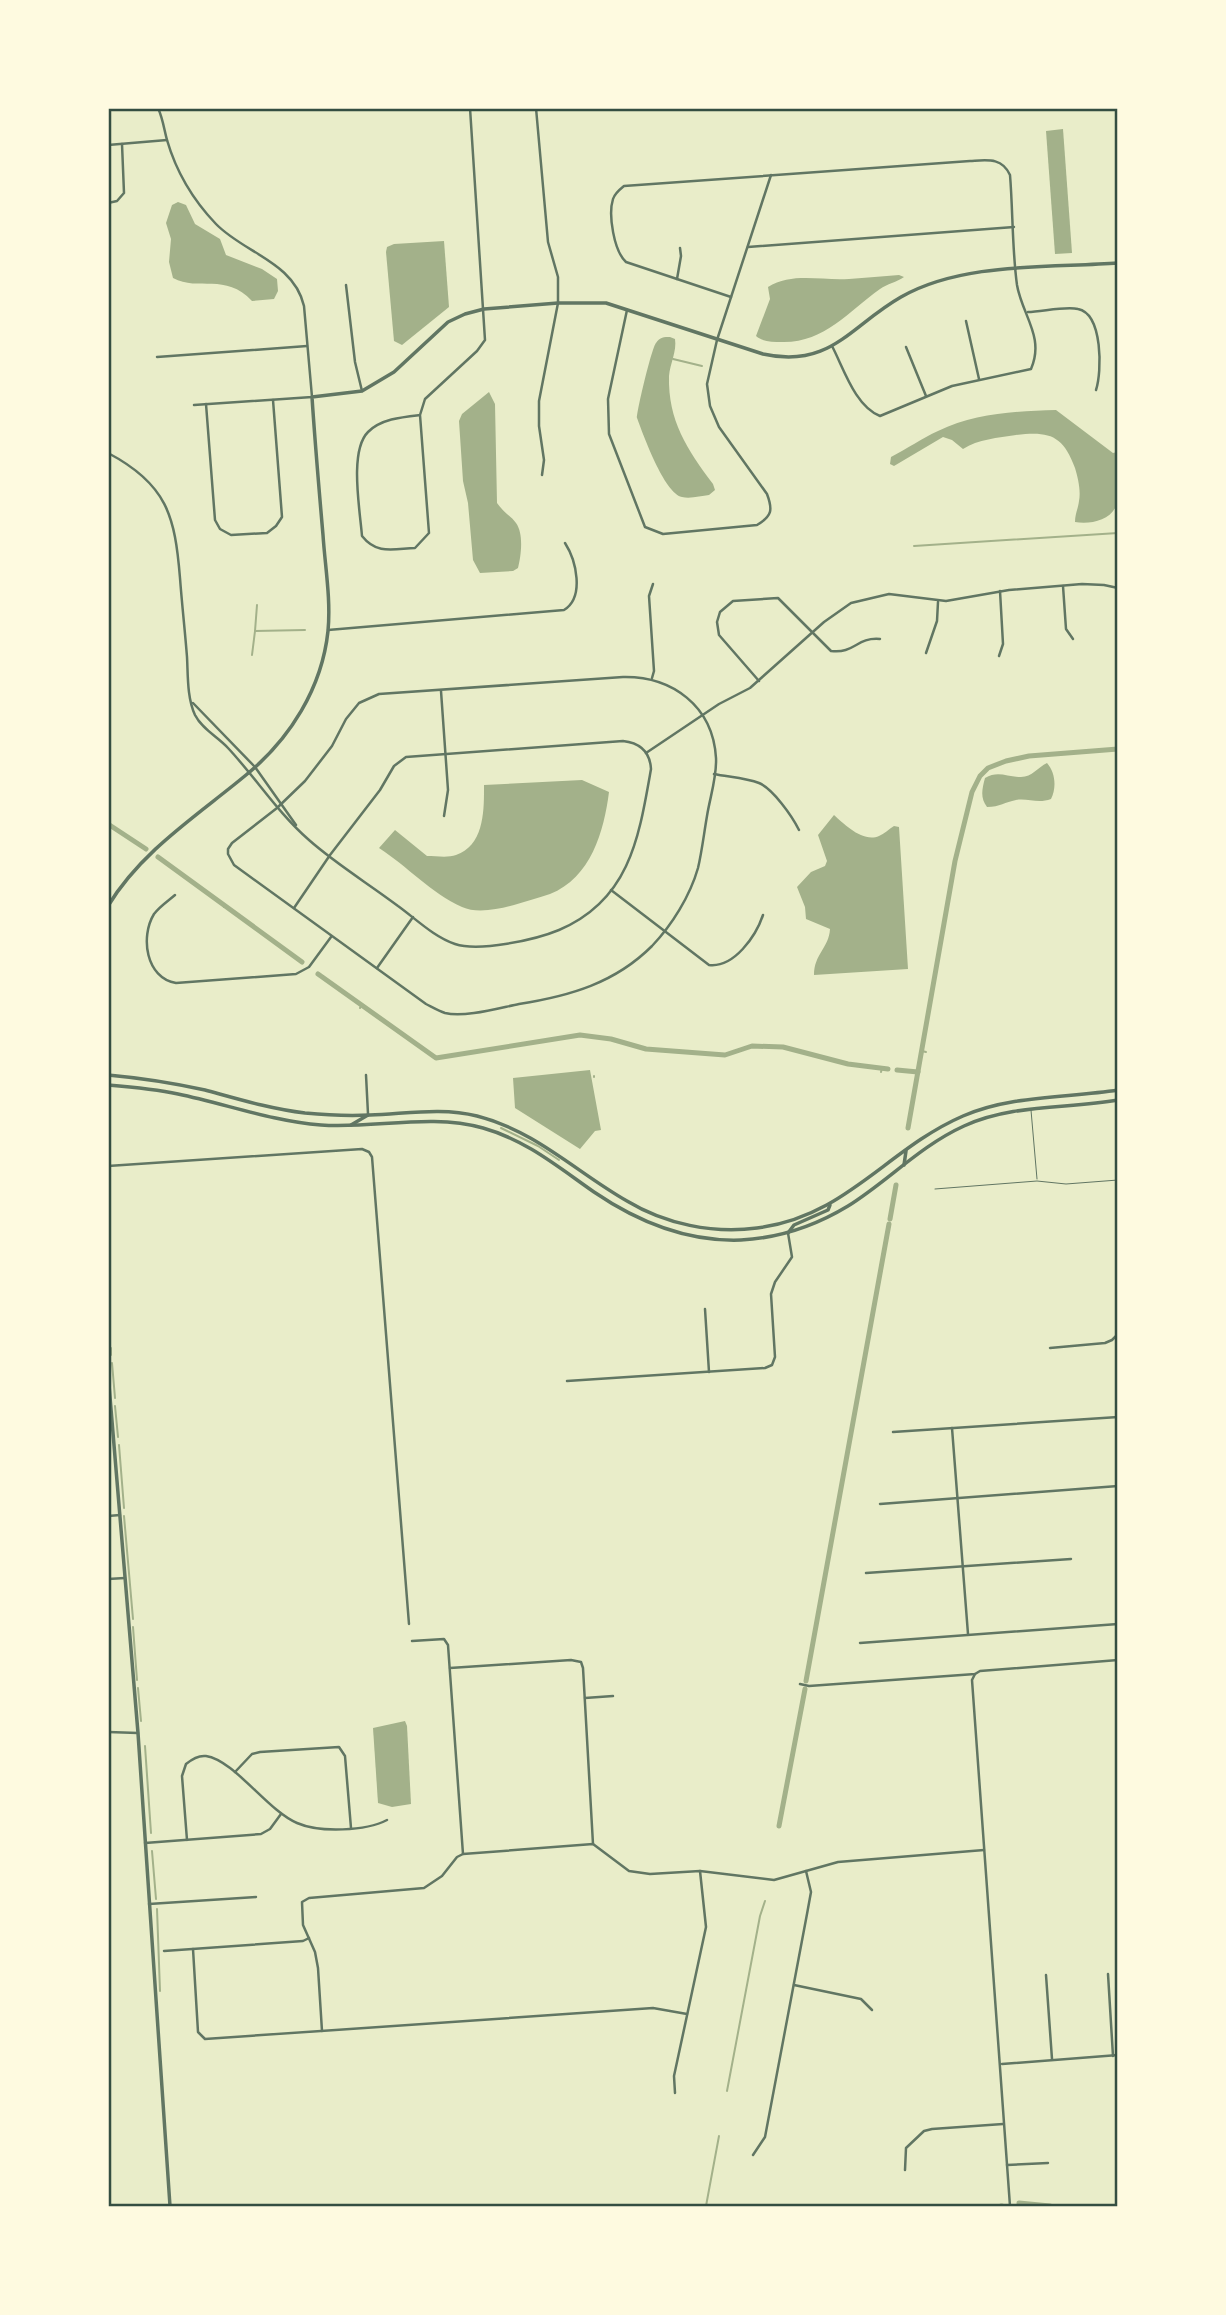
<svg xmlns="http://www.w3.org/2000/svg" width="1226" height="2315" font-family="'Titillium Web',sans-serif">
  <style>
    .water { fill: #a3b18a }
    .lines { fill: none; stroke-linecap: round; stroke-linejoin: round }
    .stream { stroke: #a3b18a; stroke-width: 2 }
    .canal { stroke: #a3b18a; stroke-width: 5 }
    .service { stroke: #617663; stroke-width: 1 }
    .minor { stroke: #617663; stroke-width: 2.5 }
    .tertiary { stroke: #617663; stroke-width: 3.5 }
    .neatline { fill: none; stroke: #344e41; stroke-width: 2.5 }
  </style>
  <rect width="100%" height="100%" fill="#e9edc9"/>
  <g class="water">
    <path d="M1063 129 1072 253 1055 254 1046 131Z"/>
    <path d="M178 202 186 205 195 224 220 239 226 255 262 269 277 279 278 291 274 299 252 301C225 272 199 292 173 278L169 262 171 239 166 223 172 205Z"/>
    <path d="M444 241 449 307 402 345 394 341 386 252 387 247 394 244Z"/>
    <path d="M899 275 904 277C897 282 887 284 880 289 848 312 824 343 782 342 772 342 763 342 756 336L770 299 768 287C792 272 822 281 849 279 866 278 883 276 899 275Z"/>
    <path d="M670 337 675 339C677 351 670 364 669 376 668 421 687 449 713 484L715 490 709 495C701 496 690 499 682 497 664 493 643 434 637 418 637 410 652 347 656 343 660 337 664 337 670 337Z"/>
    <path d="M489 392 495 404 497 503C504 513 511 516 516 523 524 534 521 556 518 568L513 571 480 573 473 560 468 503 463 481 459 421 462 414Z"/>
    <path d="M1056 410 1113 453 1117 452C1118 468 1121 488 1117 503 1113 520 1090 525 1075 522 1075 514 1078 509 1079 501 1081 491 1078 478 1075 468 1063 435 1049 431 1016 435 998 438 978 439 963 449L952 440 943 437 894 466 890 464 891 457C907 449 922 438 938 431 975 413 1016 411 1056 410Z"/>
    <path d="M1047 763C1055 772 1057 787 1051 799 1038 804 1028 798 1016 800 1005 802 1000 807 987 807 980 798 982 789 985 778 998 770 1007 777 1021 777 1032 777 1038 767 1047 763Z"/>
    <path d="M582 780 609 792C604 831 591 878 550 894 539 898 526 901 514 905 499 909 477 914 462 907 431 893 407 866 379 848L395 830 427 856C436 856 448 858 456 855 485 845 484 809 484 785Z"/>
    <path d="M834 815C844 824 863 843 879 836 884 834 889 829 894 826L899 827 908 969 814 975C814 954 829 948 830 929L806 919 805 907 797 887 811 872 825 866 827 861 818 835Z"/>
    <path d="M590 1070 601 1130 595 1131 580 1149 515 1108 513 1078Z"/>
    <path d="M405 1721 407 1726 411 1804 392 1807 378 1803 373 1728Z"/>
  </g>
  <g class="lines">
    <g class="stream">
      <path d="M673 359 702 366"/>
      <path d="M914 546 1118 533"/>
      <path d="M255 631 257 605"/>
      <path d="M252 655 255 631 305 630"/>
      <path d="M224 907 225 906"/>
      <path d="M360 1008 361 1006"/>
      <path d="M922 1051 926 1052"/>
      <path d="M881 1072 882 1068"/>
      <path d="M594 1077V1076"/>
      <path d="M501 1128 538 1146 559 1160"/>
      <path d="M108 1324 110 1340"/>
      <path d="M111 1348V1355"/>
      <path d="M112 1363 115 1398"/>
      <path d="M115 1406 118 1437"/>
      <path d="M119 1445 124 1508"/>
      <path d="M124 1516 133 1619"/>
      <path d="M133 1627 137 1680"/>
      <path d="M138 1688 141 1721"/>
      <path d="M145 1746 151 1833"/>
      <path d="M152 1851 156 1899"/>
      <path d="M157 1909 160 1991"/>
      <path d="M727 2091 760 1916 765 1901"/>
      <path d="M706 2206 719 2136"/>
    </g>
    <g class="canal">
      <path d="M108 824 146 849"/>
      <path d="M158 857 302 962"/>
      <path d="M318 974 436 1058 580 1035 611 1039 646 1049 725 1055 752 1046 783 1047 848 1064 888 1069"/>
      <path d="M897 1070 918 1072"/>
      <path d="M908 1128 955 861 972 792 980 776 988 768 1006 761 1029 756 1118 749"/>
      <path d="M890 1219 896 1185"/>
      <path d="M806 1681 889 1224"/>
      <path d="M779 1826 805 1689"/>
      <path d="M1019 2203 1050 2206"/>
      <path d="M1001 2206H1002"/>
    </g>
    <g class="service">
      <path d="M1031 1110 1037 1179"/>
      <path d="M935 1189 1037 1181 1066 1184 1118 1180"/>
    </g>
    <g class="minor">
      <path d="M158 108C163 119 164 129 167 140 176 171 193 200 216 224 244 253 294 262 304 306L312 397 194 405"/>
      <path d="M536 108 548 242 558 277V303L539 401V426L544 460 542 475"/>
      <path d="M108 145 167 140"/>
      <path d="M108 203 117 201 124 193 122 144"/>
      <path d="M748 247 1014 227"/>
      <path d="M677 279 681 256 680 248"/>
      <path d="M346 285 355 362 362 391"/>
      <path d="M731 297 626 262C614 251 608 215 613 199 615 193 619 190 624 186L970 161C987 160 1002 157 1010 175 1013 211 1012 249 1017 285 1022 315 1045 337 1031 369L952 386 880 416C855 406 844 369 832 346"/>
      <path d="M627 310 608 399 609 434 645 527 663 534 757 525C772 516 773 510 767 494L719 427 710 406 707 384 717 340 771 175"/>
      <path d="M1028 312C1041 312 1065 306 1078 309 1103 314 1102 372 1096 390"/>
      <path d="M966 321 979 379"/>
      <path d="M906 347 926 396"/>
      <path d="M157 357 307 346"/>
      <path d="M206 404 215 520 220 529 231 535 267 533 276 526 282 517 273 400"/>
      <path d="M420 415C402 417 381 419 368 432 349 451 360 510 362 536 377 555 393 549 415 548L429 533 420 415 425 399 477 351 485 340 470 108"/>
      <path d="M108 453C167 484 175 516 180 578 182 605 185 631 187 657 188 675 187 698 195 715 202 729 218 737 228 748 256 778 278 813 309 840 336 864 369 884 398 906 416 919 434 937 455 944 479 952 535 940 559 930 630 900 639 837 651 769 650 751 640 743 623 741L406 757 394 766 380 790 330 855 294 908"/>
      <path d="M1063 586 1066 629 1073 639"/>
      <path d="M328 630 564 610C585 597 576 560 565 543"/>
      <path d="M926 653 937 621 938 602"/>
      <path d="M999 656 1003 644 1000 591"/>
      <path d="M623 677C672 676 713 706 716 758 717 777 710 797 707 816 704 833 702 851 698 868 690 896 672 925 652 946 615 983 570 996 519 1004 499 1008 464 1018 445 1013 439 1011 432 1007 426 1004L234 865 228 854V849L232 843 277 808 305 781 332 746 346 719 359 703 379 694Z"/>
      <path d="M652 678 654 671 649 596 653 584"/>
      <path d="M759 681 719 635 717 622 720 612 733 601 778 598 831 651C855 654 856 637 880 639"/>
      <path d="M441 691 448 790 444 816"/>
      <path d="M193 703 255 767 296 825"/>
      <path d="M646 753 719 704 750 688 824 622 851 603 889 594 946 601 1009 590 1082 584 1104 585 1118 588"/>
      <path d="M714 774C729 777 746 778 759 783 773 789 792 816 799 830"/>
      <path d="M611 890 709 965C734 968 756 936 763 915"/>
      <path d="M175 895C168 901 160 906 154 914 140 937 146 978 176 983L296 974 309 967 331 937"/>
      <path d="M377 968 413 917"/>
      <path d="M366 1075 368 1114"/>
      <path d="M108 1166 362 1149 369 1152 372 1157 409 1624"/>
      <path d="M705 1309 709 1372"/>
      <path d="M1050 1348 1105 1343 1112 1340 1118 1334"/>
      <path d="M567 1381 765 1368 772 1365 775 1357 771 1294 775 1282 792 1257 788 1233"/>
      <path d="M952 1428 968 1634"/>
      <path d="M893 1432 1118 1417"/>
      <path d="M880 1504 1118 1486"/>
      <path d="M108 1516 120 1515"/>
      <path d="M866 1573 1071 1559"/>
      <path d="M108 1579 125 1578"/>
      <path d="M412 1641 444 1639 448 1645 463 1854"/>
      <path d="M860 1643 1118 1624"/>
      <path d="M450 1668 571 1660 581 1662 583 1668 593 1844"/>
      <path d="M975 1674 972 1680 1010 2206"/>
      <path d="M800 1684 809 1686 975 1674 980 1671 1118 1660"/>
      <path d="M585 1698 613 1696"/>
      <path d="M108 1732 138 1733"/>
      <path d="M235 1772 252 1754 260 1752 339 1747 345 1756 351 1828"/>
      <path d="M187 1840 182 1776 186 1764C192 1759 198 1755 206 1756 234 1760 268 1811 297 1823 320 1833 366 1831 387 1820"/>
      <path d="M145 1843 261 1834 270 1829 281 1814"/>
      <path d="M149 1904 256 1897"/>
      <path d="M193 1949 198 2032 205 2039 653 2008 687 2014"/>
      <path d="M164 1951 303 1941 309 1938"/>
      <path d="M1108 1974 1113 2056"/>
      <path d="M1046 1975 1052 2059"/>
      <path d="M794 1985 861 1999 872 2010"/>
      <path d="M322 2031 318 1968 315 1952 303 1925 302 1902 309 1898 424 1888 442 1876 457 1857 463 1854 593 1844 629 1871 650 1874 700 1871 774 1880 838 1862 984 1850"/>
      <path d="M1002 2064 1118 2055"/>
      <path d="M675 2093 674 2076 706 1927 700 1871"/>
      <path d="M753 2155 765 2137 807 1914 811 1892 806 1871"/>
      <path d="M1007 2165 1048 2163"/>
      <path d="M905 2170 906 2148 924 2131 932 2129 1003 2124"/>
    </g>
    <g class="tertiary">
      <path d="M108 906C141 851 198 815 246 775 290 739 322 688 328 631 331 599 325 566 323 535 319 489 315 443 312 397L362 391 394 372 448 322 465 314 484 309 558 303H606L763 354C830 369 850 326 901 297 962 262 1048 268 1118 263"/>
      <path d="M108 1075C141 1078 173 1083 205 1090 238 1099 271 1109 305 1113 326 1115 348 1116 370 1115 405 1114 442 1107 477 1116 536 1131 576 1172 627 1201 665 1224 713 1234 757 1228 846 1217 887 1149 963 1116 1011 1095 1067 1098 1118 1090"/>
      <path d="M108 1085C132 1087 155 1089 178 1094 226 1104 272 1121 321 1125 374 1129 430 1113 483 1128 526 1140 558 1167 594 1192 638 1222 687 1242 741 1240 779 1238 815 1226 848 1206 888 1181 920 1146 964 1126 1012 1104 1066 1109 1118 1100"/>
      <path d="M351 1125 368 1115"/>
      <path d="M904 1165 906 1151"/>
      <path d="M788 1233 794 1225 828 1210 830 1205"/>
      <path d="M108 1373 138 1733 170 2206"/>
    </g>
  </g>
  <rect width="1226" height="2315" fill="none" stroke="#fefae0" stroke-width="220"/>
  <rect x="110" y="110" width="1006" height="2095" class="neatline"/>
</svg>
